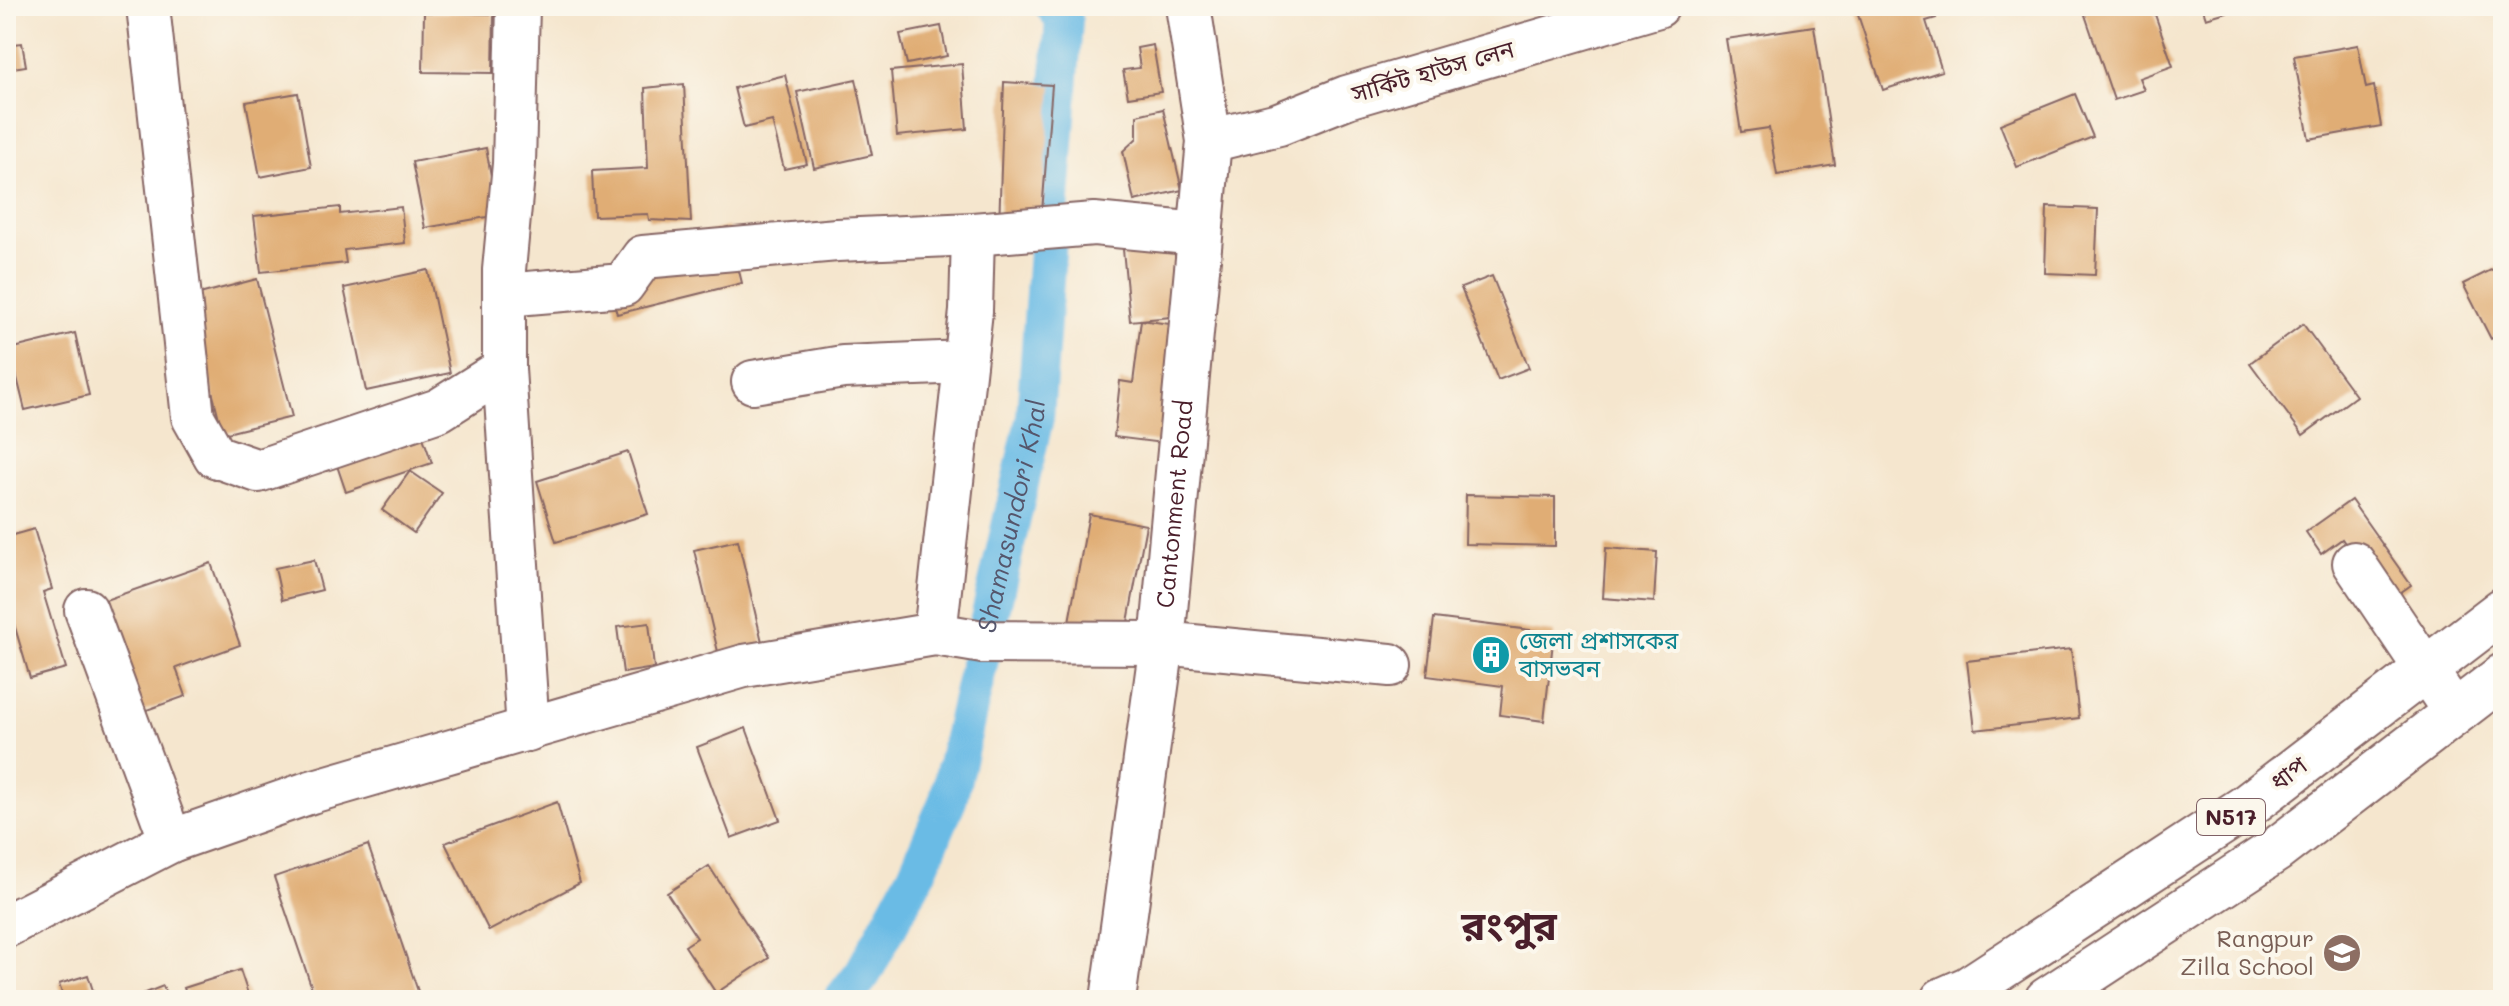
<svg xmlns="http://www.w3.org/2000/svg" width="2509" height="1006" font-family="Mali,'Noto Sans Bengali',sans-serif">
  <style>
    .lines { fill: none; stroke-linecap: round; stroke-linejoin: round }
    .canal { stroke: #6abbe5; stroke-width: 38 }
    .building { fill: #e0ad74 }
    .minor-casing { stroke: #866564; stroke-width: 46 }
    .secondary-casing { stroke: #866564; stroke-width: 48 }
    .trunk-casing { stroke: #866564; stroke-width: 48 }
    .minor { stroke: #fff; stroke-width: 42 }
    .secondary { stroke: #fff; stroke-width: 44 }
    .trunk { stroke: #fff; stroke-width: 44 }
    .labels { text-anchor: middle; stroke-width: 8; stroke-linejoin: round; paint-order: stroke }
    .shield { fill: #fbf7ec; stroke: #7f6065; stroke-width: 2 }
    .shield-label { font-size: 22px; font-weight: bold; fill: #4a1f2b }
    .street-label { font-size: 24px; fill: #4a1f2b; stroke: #fbf7ec }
    .culture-label { font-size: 24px; fill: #0d838f; stroke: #fbf7ec; text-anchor: start }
    .education-label { font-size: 24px; fill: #785e54; stroke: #fbf7ec; text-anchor: end }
    .water-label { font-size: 26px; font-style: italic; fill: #55566c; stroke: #fbf7ec }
    .town-label { font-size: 40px; font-weight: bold; fill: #4a1f2b; stroke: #fbf7ec }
  </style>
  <rect width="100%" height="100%" fill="#fbf7ec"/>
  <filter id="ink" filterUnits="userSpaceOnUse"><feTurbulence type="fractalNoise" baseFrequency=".0125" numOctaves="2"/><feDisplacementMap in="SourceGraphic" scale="16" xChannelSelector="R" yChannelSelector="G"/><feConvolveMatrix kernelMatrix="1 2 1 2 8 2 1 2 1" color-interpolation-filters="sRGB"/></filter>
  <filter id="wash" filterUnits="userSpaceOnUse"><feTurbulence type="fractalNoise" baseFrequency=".006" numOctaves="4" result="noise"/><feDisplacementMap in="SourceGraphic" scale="32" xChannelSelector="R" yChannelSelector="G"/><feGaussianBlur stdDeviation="1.8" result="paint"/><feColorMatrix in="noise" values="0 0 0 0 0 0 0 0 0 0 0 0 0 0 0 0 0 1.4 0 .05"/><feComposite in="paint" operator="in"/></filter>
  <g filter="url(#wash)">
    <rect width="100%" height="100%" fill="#f5e6ce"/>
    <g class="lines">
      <path class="canal" id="s1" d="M842 1000 863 973 916 875 948 800 973 690 1035 417 1064 20 1054 6"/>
    </g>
    <g id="blocks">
      <g class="building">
        <path d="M1855 6H1932L1936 18 1926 21 1942 71 1883 90Z"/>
        <path d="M2082 6H2152L2173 66 2139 78 2144 90 2114 100Z"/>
        <path d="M2202 6H2244V7L2206 18Z"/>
        <path d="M424 12 494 14 493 73 423 72Z"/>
        <path d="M941 26 947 56 907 64 900 34Z"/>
        <path d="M1814 26 1835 165 1777 175 1769 128 1741 132 1726 39Z"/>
        <path d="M22 43 26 66 6 69V45Z"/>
        <path d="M1153 45 1161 92 1128 97 1123 70 1140 68 1137 48Z"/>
        <path d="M2358 45 2366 88 2374 86 2381 126 2309 139 2294 56Z"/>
        <path d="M962 64 967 129 897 136 891 71Z"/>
        <path d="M785 75 807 164 784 169 772 121 744 128 734 88Z"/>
        <path d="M856 79 872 155 814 168 797 92Z"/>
        <path d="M1004 82 1052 85 1041 225 999 226Z"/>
        <path d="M684 84 691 222 649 220 648 214 594 216 592 171 648 168 645 88Z"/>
        <path d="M298 93 311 167 260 177 246 102Z"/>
        <path d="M2075 94 2093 137 2017 167 2000 124Z"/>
        <path d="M1163 109 1182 190 1134 201 1123 151 1137 138V115Z"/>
        <path d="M486 148 498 215 425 228 412 162Z"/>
        <path d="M340 207V214L401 207 405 243 344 250 346 263 261 272 254 216Z"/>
        <path d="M2047 207 2098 209 2095 275 2045 273Z"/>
        <path d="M1172 225 1181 316 1130 321 1121 229Z"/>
        <path d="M728 227 742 283 617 314 608 281 658 244Z"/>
        <path d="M2503 264V333L2491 339 2463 284Z"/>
        <path d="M428 270 450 373 366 391 344 288Z"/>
        <path d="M1492 276 1529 368 1498 380 1461 288Z"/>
        <path d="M257 279 292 417 223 434 188 297Z"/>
        <path d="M1141 320 1184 326 1170 444 1114 437 1120 381 1133 383Z"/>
        <path d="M2303 324 2356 396 2303 435 2250 363Z"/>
        <path d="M75 333 89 395 25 410 10 349Z"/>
        <path d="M413 409 432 463 346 492 328 439Z"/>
        <path d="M628 452 648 514 556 542 537 481Z"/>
        <path d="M410 471 442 493 414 533 382 510Z"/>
        <path d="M1466 495 1555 497V546L1465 544Z"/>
        <path d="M2351 500 2411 585 2387 602 2342 539 2321 554 2306 532Z"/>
        <path d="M1089 514 1146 525 1125 638 1068 627Z"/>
        <path d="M34 529 52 589 43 592 66 668 30 678 6 597V537Z"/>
        <path d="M738 540 763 646 719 656 694 550Z"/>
        <path d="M1606 548 1657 552 1654 602 1603 598Z"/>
        <path d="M314 560 322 590 282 600 275 568Z"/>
        <path d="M211 563 240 645 176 668 186 696 130 716 91 605Z"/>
        <path d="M1434 618 1554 633 1544 721 1500 715 1503 686 1427 676Z"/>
        <path d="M649 623 654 668 623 673 617 627Z"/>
        <path d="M2071 649 2079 718 1975 730 1967 661Z"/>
        <path d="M746 728 780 820 731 838 697 747Z"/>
        <path d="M557 802 580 883 489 931 445 843Z"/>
        <path d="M368 845 421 1000H316L274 877Z"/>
        <path d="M709 866 769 958 716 993 685 946 697 938 667 893Z"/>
        <path d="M240 970 250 1000H188L184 988Z"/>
        <path d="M88 975 96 1000H64L59 984Z"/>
        <path d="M163 986 168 1000H128Z"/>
      </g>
    </g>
  </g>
  <g filter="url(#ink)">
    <use href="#blocks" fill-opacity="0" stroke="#866564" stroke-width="2"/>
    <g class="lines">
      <g class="minor-casing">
        <g id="minor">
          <path d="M148 6 193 417 215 456 258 471 439 410 504 369 528 730"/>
          <path d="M1209 141 1279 124 1347 97 1658 6"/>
          <path d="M504 295 623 285 643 257 837 240 973 234 1094 224 1199 234"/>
          <path d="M504 369V270L514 164 518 6"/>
          <path d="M753 382 843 367 965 362"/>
          <path d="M2354 563 2455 713"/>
          <path d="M86 610 171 841"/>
          <path d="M935 634 971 311 973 234"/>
          <path d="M6 926 171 841 311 792 744 666 935 634 983 642 1162 643 1390 665"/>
        </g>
      </g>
      <g class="secondary-casing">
        <g id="secondary">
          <path id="s2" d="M1113 1000 1162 643 1209 141 1188 6"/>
        </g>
      </g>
      <g class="trunk-casing">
        <g id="trunk">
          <path d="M1943 1000 1968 989 2246 807 2503 610"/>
          <path d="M2047 1000 2276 850 2503 676"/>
        </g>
      </g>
      <use href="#minor" class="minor"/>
      <use href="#secondary" class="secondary"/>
      <use href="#trunk" class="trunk"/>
    </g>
  </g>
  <defs>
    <g id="building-disc" transform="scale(2)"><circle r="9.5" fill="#0f9aa8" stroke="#fbf7ec"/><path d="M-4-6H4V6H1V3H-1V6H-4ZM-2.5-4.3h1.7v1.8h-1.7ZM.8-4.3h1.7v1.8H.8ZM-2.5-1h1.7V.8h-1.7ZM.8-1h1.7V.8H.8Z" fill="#fff"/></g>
    <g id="school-disc" transform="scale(2)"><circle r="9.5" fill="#8d6e63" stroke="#fbf7ec"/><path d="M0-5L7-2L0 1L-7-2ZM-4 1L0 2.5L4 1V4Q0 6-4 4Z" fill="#fff"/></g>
  </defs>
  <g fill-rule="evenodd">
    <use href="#building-disc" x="1491" y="655"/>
    <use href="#school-disc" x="2342" y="953"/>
  </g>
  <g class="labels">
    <rect class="shield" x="2197" y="799" width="68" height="36" rx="6"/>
    <g class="shield-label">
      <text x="2231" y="825">N517</text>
    </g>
    <g class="street-label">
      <text transform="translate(1433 72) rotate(-16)" y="8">সার্কিট হাউস লেন</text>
      <text dy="8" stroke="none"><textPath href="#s2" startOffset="500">Cantonment Road</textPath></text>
      <text transform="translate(2289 774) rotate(-37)" y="8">ধাপ</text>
    </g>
    <g class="culture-label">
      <text x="1519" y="649">জেলা প্রশাসকের<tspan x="1519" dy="28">বাসভবন</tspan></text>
    </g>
    <g class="education-label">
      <text x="2314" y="947">Rangpur<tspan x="2314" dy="28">Zilla School</tspan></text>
    </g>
    <g class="water-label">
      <text dy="9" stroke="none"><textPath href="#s1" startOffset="518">Shamasundori Khal</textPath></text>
    </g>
    <g class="town-label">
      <text x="1509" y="940">রংপুর</text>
    </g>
  </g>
  <rect width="2509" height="1006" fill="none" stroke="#fbf7ec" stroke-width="32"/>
</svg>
